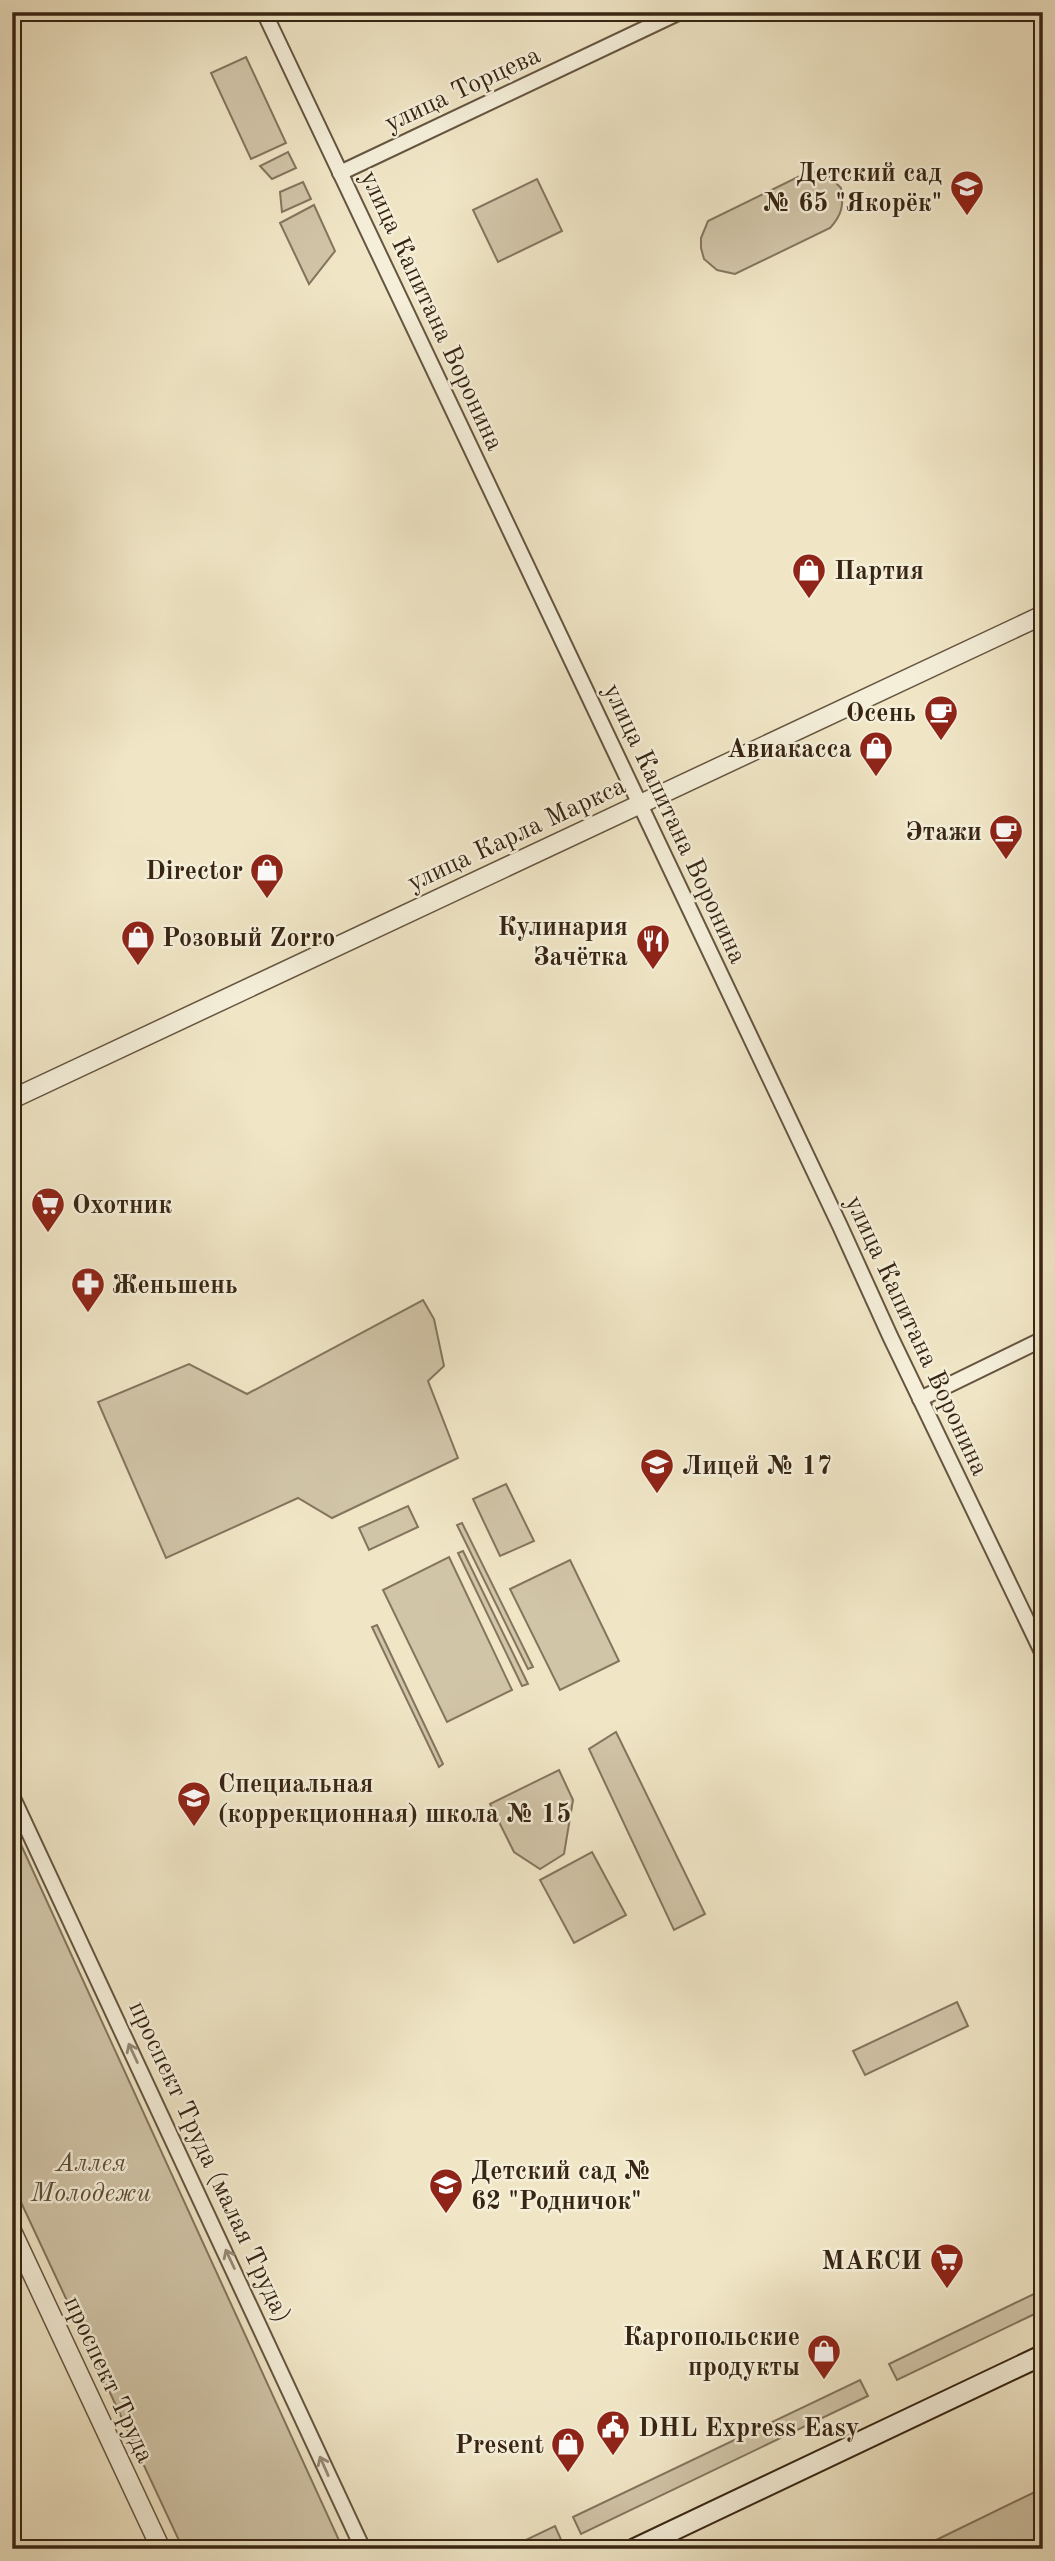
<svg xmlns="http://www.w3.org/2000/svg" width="1055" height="2561" font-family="'Old Standard TT',serif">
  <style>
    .green { fill: #d1c5a8; stroke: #84755e; stroke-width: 2 }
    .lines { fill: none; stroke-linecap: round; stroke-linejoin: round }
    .minor-casing { stroke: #655540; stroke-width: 18 }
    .tertiary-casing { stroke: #655540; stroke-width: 21 }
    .secondary-casing { stroke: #372513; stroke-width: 23 }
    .minor { stroke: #f5efda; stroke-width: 14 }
    .tertiary { stroke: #f5efda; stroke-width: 18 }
    .secondary { stroke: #f5efda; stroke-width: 19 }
    .oneway { stroke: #968a76 }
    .labels { text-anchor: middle; stroke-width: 5; stroke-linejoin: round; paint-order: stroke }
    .street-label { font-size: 26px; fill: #372513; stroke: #f5efda }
    .poi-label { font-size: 26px; font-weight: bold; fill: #372513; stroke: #f5efda; text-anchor: end }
    .park-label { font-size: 26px; font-style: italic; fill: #5e4d38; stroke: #f5efda }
  </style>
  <rect width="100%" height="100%" fill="#f0e6c6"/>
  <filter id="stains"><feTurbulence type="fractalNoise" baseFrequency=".00286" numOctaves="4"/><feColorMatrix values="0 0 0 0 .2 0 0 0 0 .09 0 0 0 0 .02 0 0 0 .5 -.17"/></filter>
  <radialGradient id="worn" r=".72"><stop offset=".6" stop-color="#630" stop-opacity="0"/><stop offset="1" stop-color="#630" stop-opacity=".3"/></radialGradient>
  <g class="green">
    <path d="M246 57 286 143 251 159 211 73Z"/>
    <path d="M288 152 296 168 272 179 260 166Z"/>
    <path d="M816 172 827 174 841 188C844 205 842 215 830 228L735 274 717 270 704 259 701 248V238L708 221 804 174Z"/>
    <path d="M537 179 562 231 498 262 473 210Z"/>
    <path d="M303 182 311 199 282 212 280 192Z"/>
    <path d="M314 205 335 251 309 284 280 223Z"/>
    <path d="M423 1300 434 1319 444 1366 428 1381 458 1458 332 1518 298 1498 166 1558 98 1402 189 1364 247 1394Z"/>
    <path d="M506 1484 534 1541 500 1556 473 1499Z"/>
    <path d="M408 1506 418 1527 369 1550 359 1528Z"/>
    <path d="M462 1523 533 1667 528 1669 457 1525Z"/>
    <path d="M463 1551 528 1684 522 1686 458 1553Z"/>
    <path d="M449 1557 512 1690 447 1722 383 1590Z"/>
    <path d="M570 1560 619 1661 560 1690 510 1589Z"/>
    <path d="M377 1625 443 1764 439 1767 372 1627Z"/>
    <path d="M616 1732 705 1914 674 1930 589 1749Z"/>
    <path d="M559 1770 573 1800 564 1854 540 1869 514 1852 490 1804Z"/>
    <path d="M12 1825 343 2549H205L202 2541 192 2546 193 2549H183L12 2183Z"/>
    <path d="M592 1852 626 1915 574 1943 540 1880Z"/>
    <path d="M957 2002 968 2026 865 2075 853 2051Z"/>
    <path d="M1038 2292 1043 2301V2310L897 2380 889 2364Z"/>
    <path d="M860 2380 868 2396 581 2534 573 2517Z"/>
    <path d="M1043 2488V2549H940L936 2540Z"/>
    <path d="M555 2526 563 2544 553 2549H507Z"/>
  </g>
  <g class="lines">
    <g class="minor-casing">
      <g id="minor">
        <path d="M264 12 840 1226 890 1336 1043 1654"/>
        <path d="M340 173 680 12"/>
        <path d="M920 1399 1043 1339"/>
        <path d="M12 1796 363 2549"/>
      </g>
    </g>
    <g class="tertiary-casing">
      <g id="tertiary">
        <path d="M12 1099 1043 615"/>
        <path d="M12 2231 161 2549"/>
      </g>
    </g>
    <g class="secondary-casing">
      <path id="secondary" d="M634 2549 1043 2355"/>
    </g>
    <use href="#minor" class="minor"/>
    <use href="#tertiary" class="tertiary"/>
    <use href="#secondary" class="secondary"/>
  </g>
  <defs><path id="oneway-shaft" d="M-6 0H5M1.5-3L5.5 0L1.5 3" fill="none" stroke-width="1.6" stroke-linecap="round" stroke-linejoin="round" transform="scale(1.75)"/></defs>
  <g class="oneway">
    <use href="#oneway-shaft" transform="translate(133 2053) rotate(-115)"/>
    <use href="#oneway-shaft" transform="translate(230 2259) rotate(-115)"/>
    <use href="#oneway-shaft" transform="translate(324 2466) rotate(-114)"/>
  </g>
  <defs>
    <g id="school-pin" transform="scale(1.75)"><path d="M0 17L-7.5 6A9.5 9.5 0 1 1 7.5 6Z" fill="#8f2418" stroke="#f5efda"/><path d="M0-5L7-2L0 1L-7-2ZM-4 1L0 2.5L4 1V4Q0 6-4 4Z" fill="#fff"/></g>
    <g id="shop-pin" transform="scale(1.75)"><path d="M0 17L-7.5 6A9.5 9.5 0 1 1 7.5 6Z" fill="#8f2418" stroke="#f5efda"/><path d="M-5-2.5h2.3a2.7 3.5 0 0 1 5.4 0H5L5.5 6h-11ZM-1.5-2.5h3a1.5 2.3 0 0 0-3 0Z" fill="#fff"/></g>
    <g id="cafe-pin" transform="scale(1.75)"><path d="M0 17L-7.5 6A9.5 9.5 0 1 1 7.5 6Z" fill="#8f2418" stroke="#f5efda"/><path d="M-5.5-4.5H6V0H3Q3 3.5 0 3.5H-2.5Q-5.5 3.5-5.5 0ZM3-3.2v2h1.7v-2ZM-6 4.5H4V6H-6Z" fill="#fff"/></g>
    <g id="restaurant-pin" transform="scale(1.75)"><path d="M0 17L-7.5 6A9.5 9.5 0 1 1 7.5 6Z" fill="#8f2418" stroke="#f5efda"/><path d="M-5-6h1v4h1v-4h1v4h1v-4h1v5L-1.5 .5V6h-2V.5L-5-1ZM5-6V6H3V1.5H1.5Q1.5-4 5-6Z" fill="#fff"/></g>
    <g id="supermarket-pin" transform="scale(1.75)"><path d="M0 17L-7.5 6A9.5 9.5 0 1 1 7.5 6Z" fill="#8f2418" stroke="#f5efda"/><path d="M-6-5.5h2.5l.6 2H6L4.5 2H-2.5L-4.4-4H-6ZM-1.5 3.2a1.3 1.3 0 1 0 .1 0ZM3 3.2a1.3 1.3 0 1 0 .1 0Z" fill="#fff"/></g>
    <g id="pharmacy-pin" transform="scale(1.75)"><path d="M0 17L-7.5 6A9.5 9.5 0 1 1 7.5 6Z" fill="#8f2418" stroke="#f5efda"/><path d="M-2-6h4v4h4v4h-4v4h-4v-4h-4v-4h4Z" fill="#fff"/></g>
    <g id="civic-pin" transform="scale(1.75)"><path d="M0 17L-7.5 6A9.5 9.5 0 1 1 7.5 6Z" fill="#8f2418" stroke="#f5efda"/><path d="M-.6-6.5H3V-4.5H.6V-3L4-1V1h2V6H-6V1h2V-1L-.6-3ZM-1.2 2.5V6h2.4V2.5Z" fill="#fff"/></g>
  </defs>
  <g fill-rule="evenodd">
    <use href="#school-pin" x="967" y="187"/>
    <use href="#shop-pin" x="809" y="570"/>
    <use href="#cafe-pin" x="941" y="712"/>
    <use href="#shop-pin" x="876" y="748"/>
    <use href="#cafe-pin" x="1006" y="831"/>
    <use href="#shop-pin" x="267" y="870"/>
    <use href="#shop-pin" x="138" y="937"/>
    <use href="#restaurant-pin" x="653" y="941"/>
    <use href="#supermarket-pin" x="48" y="1204"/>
    <use href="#pharmacy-pin" x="88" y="1284"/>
    <use href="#school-pin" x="657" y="1465"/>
    <use href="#school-pin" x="194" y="1798"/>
    <use href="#school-pin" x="446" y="2185"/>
    <use href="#supermarket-pin" x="947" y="2260"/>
    <use href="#shop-pin" x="824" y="2351"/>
    <use href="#civic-pin" x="613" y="2427"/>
    <use href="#shop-pin" x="568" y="2444"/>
  </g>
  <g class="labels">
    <g class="street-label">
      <text transform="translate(462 88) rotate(-25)" y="9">улица Торцева</text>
      <text transform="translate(433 310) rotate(65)" y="9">улица Капитана Воронина</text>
      <text transform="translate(676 823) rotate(65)" y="9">улица Капитана Воронина</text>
      <text transform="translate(516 833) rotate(-25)" y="9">улица Карла Маркса</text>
      <text transform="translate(918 1335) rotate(65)" y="9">улица Капитана Воронина</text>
      <text transform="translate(211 2161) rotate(65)" y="9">проспект Труда (малая Труда)</text>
      <text transform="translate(110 2379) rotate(65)" y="9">проспект Труда</text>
    </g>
    <g class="poi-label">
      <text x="942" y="181">Детский сад<tspan x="942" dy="30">№ 65 "Якорёк"</tspan></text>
      <text x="834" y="579" text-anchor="start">Партия</text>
      <text x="916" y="721">Осень</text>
      <text x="852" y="757">Авиакасса</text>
      <text x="982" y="840">Этажи</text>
      <text x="243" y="879">Director</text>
      <text x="628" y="935">Кулинария<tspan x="628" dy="30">Зачётка</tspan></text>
      <text x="162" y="946" text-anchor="start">Розовый Zorro</text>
      <text x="72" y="1213" text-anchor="start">Охотник</text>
      <text x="112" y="1293" text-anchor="start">Женьшень</text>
      <text x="682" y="1474" text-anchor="start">Лицей № 17</text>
      <text x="218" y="1792" text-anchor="start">Специальная<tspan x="218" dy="30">(коррекционная) школа № 15</tspan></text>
      <text x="471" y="2179" text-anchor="start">Детский сад №<tspan x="471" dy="30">62 "Родничок"</tspan></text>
      <text x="922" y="2269">МАКСИ</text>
      <text x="800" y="2345">Каргопольские<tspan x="800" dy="30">продукты</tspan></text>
      <text x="638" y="2436" text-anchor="start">DHL Express Easy</text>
      <text x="544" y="2453">Present</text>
    </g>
    <g class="park-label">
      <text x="91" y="2171">Аллея<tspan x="91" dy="30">Молодежи</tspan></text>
    </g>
  </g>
  <rect width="1055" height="2561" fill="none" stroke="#f0e6c6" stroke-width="42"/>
  <rect x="14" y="14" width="1027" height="2533" fill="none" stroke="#372513" stroke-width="3.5"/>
  <rect x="21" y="21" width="1013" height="2519" fill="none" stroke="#372513" stroke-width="2"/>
  <rect width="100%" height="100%" filter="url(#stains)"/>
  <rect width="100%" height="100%" fill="url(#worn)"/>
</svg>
